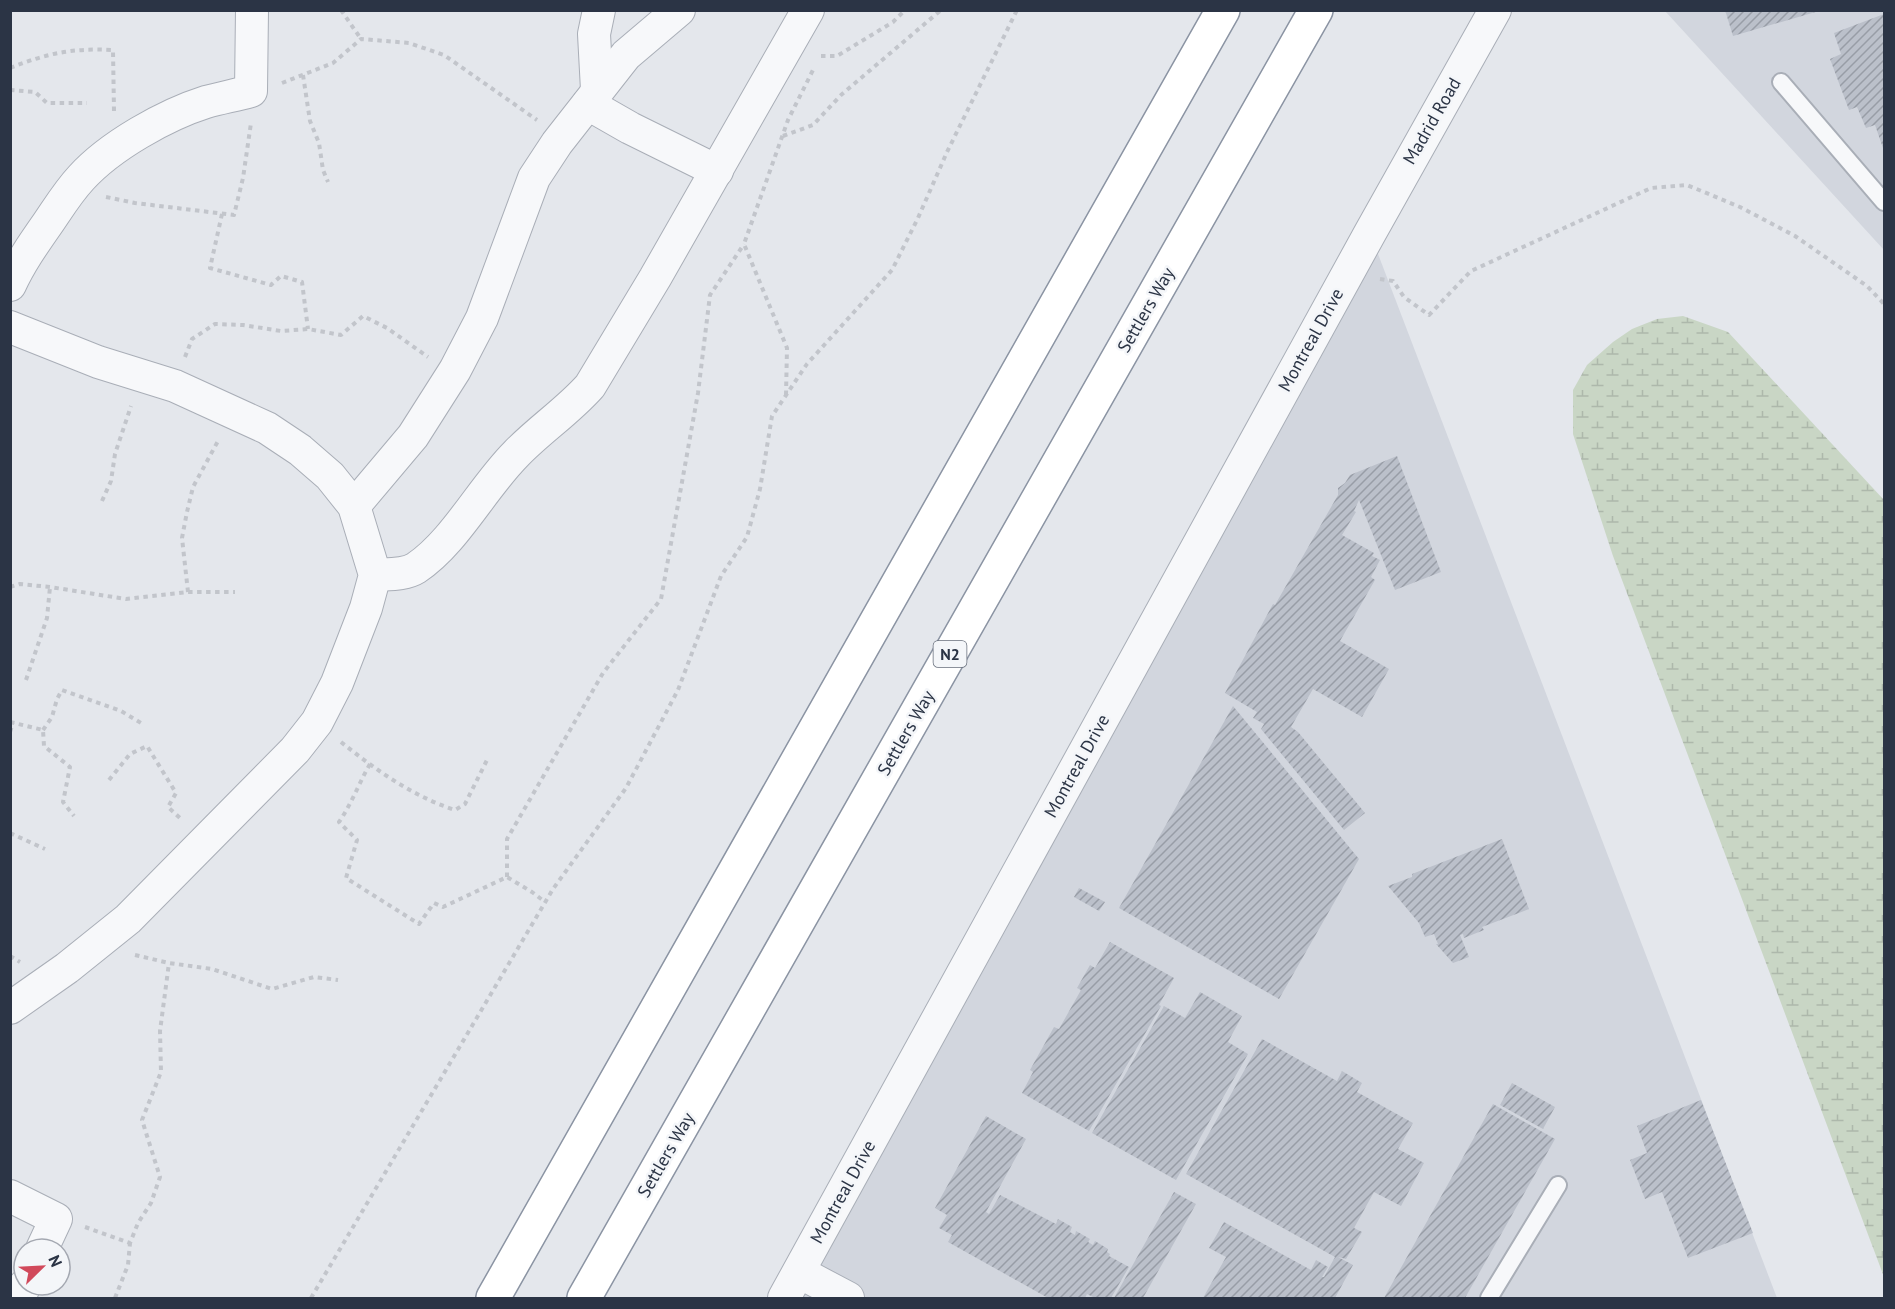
<svg xmlns="http://www.w3.org/2000/svg" width="1895" height="1309" font-family="'PT Sans',sans-serif">
  <style>
    .built { fill: #d2d6de }
    .wetland { fill: url(#wetland-marsh) }
    .building { fill: url(#building-hatch) }
    .lines { fill: none; stroke-linecap: round; stroke-linejoin: round }
    .service-casing { stroke: #a9aeb7; stroke-width: 20 }
    .minor-casing { stroke: #a9aeb7; stroke-width: 34 }
    .motorway-casing { stroke: #8b94a3; stroke-width: 36 }
    .path { stroke: #c2c5cb; stroke-width: 4; stroke-dasharray: 4.5 4.5; stroke-linecap: butt }
    .service { stroke: #f7f8fa; stroke-width: 16 }
    .minor { stroke: #f7f8fa; stroke-width: 32 }
    .motorway { stroke: #fff; stroke-width: 33 }
    .labels { text-anchor: middle; stroke-width: 5; stroke-linejoin: round; paint-order: stroke }
    .shield { fill: #f4f6f9; stroke: #676e7b; stroke-width: 1.5 }
    .shield-label { font-size: 16px; font-weight: bold; fill: #2b3445 }
    .street-label { font-size: 18px; fill: #2b3445; stroke: #f4f6f9 }
  </style>
  <defs>
    <pattern id="wetland-marsh" width="20" height="14" patternUnits="userSpaceOnUse" patternTransform="scale(1.5)"><rect width="20" height="14" fill="#c9d6c5"/><path d="M1 5h8M5 5V1M11 12h8M15 12V8" fill="none" stroke="#adb8ab"/></pattern>
    <pattern id="building-hatch" width="6" height="6" patternUnits="userSpaceOnUse" patternTransform="scale(1.5)"><rect width="6" height="6" fill="#bbc0ca"/><path d="M-1 1l2-2M0 6l6-6M5 7l2-2" fill="none" stroke="#989da6"/></pattern>
  </defs>
  <rect width="100%" height="100%" fill="#e4e7ec"/>
  <g class="built">
    <path d="M1665 11H1884V250Z"/>
    <path d="M1370 233 1777 1298H784Z"/>
  </g>
  <path class="wetland" d="M1683 316 1728 332 1884 500V1277L1613 556 1573 434V390L1587 365 1613 342 1632 329 1657 319Z"/>
  <g class="building">
    <path d="M1725 10H1819V11L1733 36Z"/>
    <path d="M1884 14V151L1875 125 1866 128 1857 107 1849 110 1830 59 1841 54 1834 33Z"/>
    <path d="M1397 456 1441 572 1395 590 1359 500 1354 511 1356 512 1342 535 1374 553 1372 556 1380 560 1371 577 1375 580 1340 641 1389 669 1362 717 1313 689 1291 727 1298 732 1365 813 1344 830 1261 729 1264 724 1253 718 1257 712 1225 693 1273 604 1275 605 1338 495V488L1345 483 1350 475Z"/>
    <path d="M1233 706 1359 859 1279 999 1119 908Z"/>
    <path d="M1502 839 1529 909 1482 927 1484 930 1464 938 1463 934 1460 935 1469 957 1453 963 1436 944H1438L1434 934 1425 937 1419 923 1388 886 1412 877V874Z"/>
    <path d="M1079 888 1105 902 1099 911 1074 897Z"/>
    <path d="M1110 942 1174 978 1159 1005 1161 1006 1089 1131 1022 1093 1033 1072 1030 1070 1054 1027 1059 1029 1081 990 1077 988 1090 965 1095 968Z"/>
    <path d="M1200 992 1242 1016 1228 1042 1248 1054 1176 1180 1092 1133 1164 1006 1185 1018Z"/>
    <path d="M1262 1039 1337 1081 1342 1071 1362 1083 1357 1092 1413 1123 1398 1149 1424 1163 1401 1206 1374 1192 1354 1228 1362 1232 1346 1259 1338 1257 1353 1265 1335 1298H1203L1226 1257 1209 1248 1224 1222 1311 1270 1316 1260 1328 1267 1322 1277H1324L1335 1257 1186 1174Z"/>
    <path d="M1512 1083 1555 1107 1543 1129 1500 1105Z"/>
    <path d="M1701 1100 1753 1233 1688 1258 1662 1192 1645 1199 1630 1160 1647 1153 1637 1126Z"/>
    <path d="M1493 1104 1555 1139 1465 1298H1384Z"/>
    <path d="M986 1116 1026 1139 986 1212 989 1214 1000 1195 1056 1224 1058 1219 1072 1227 1070 1232 1075 1235 1076 1231 1090 1239 1088 1242 1093 1245 1095 1241 1108 1249 1107 1252 1110 1254 1109 1256 1129 1267 1111 1298H1095L1087 1294 1085 1298H1048L948 1242 952 1235 939 1228 947 1215 935 1208Z"/>
    <path d="M1174 1192 1196 1204 1143 1298H1114Z"/>
  </g>
  <g class="lines">
    <g class="service-casing">
      <g id="service">
        <path d="M1781 82 1884 202"/>
        <path d="M1489 1298 1558 1185"/>
      </g>
    </g>
    <g class="minor-casing">
      <g id="minor">
        <path d="M597 90 594 34 599 10"/>
        <path d="M588 104 630 128 717 171"/>
        <path d="M10 285C20 263 34 243 48 223 59 207 68 192 81 178 110 146 165 115 206 102 221 98 236 95 251 91L252 10"/>
        <path d="M10 327 98 362 175 386 267 428 300 450 330 476 354 506 375 575 366 608 337 683 317 722 295 750 128 919 67 968 10 1008"/>
        <path d="M354 506 413 436 455 370 482 318 534 178 557 143 626 55 679 10"/>
        <path d="M375 575C388 574 405 575 416 568 455 542 482 488 516 454 539 430 568 411 590 386L655 278 808 10"/>
        <path d="M10 1196 56 1219 42 1249"/>
        <path d="M799 1272 848 1298"/>
        <path d="M19 1298 25 1285"/>
        <path d="M784 1298 1370 233 1495 10"/>
      </g>
    </g>
    <g class="motorway-casing">
      <g id="motorway">
        <path d="M493 1298 1223 10"/>
        <path d="M584 1298 1316 10"/>
      </g>
    </g>
    <g class="path">
      <path d="M341 10 361 39"/>
      <path d="M821 56H837L893 22 905 10"/>
      <path d="M10 68C48 53 72 48 113 50L114 111"/>
      <path d="M303 75 310 121 319 143 323 170 328 182"/>
      <path d="M282 83 333 63 361 39 409 43 444 55 537 120"/>
      <path d="M10 90 35 92 47 103H87"/>
      <path d="M783 136 813 125 841 95 941 10"/>
      <path d="M106 197 135 203 234 215 243 178 251 123"/>
      <path d="M222 214 210 268 271 285 281 276 302 282 308 329"/>
      <path d="M1380 279 1393 281 1404 297 1429 315 1471 271 1651 188 1687 185 1740 207 1795 236 1867 286 1884 304"/>
      <path d="M185 357 192 339 215 324 243 325 281 331 308 329 341 335 363 316 387 328 428 357"/>
      <path d="M786 395 787 348 744 244 788 120 813 70"/>
      <path d="M102 501 111 481 115 454 131 406"/>
      <path d="M10 587 20 584 50 587 126 599 188 592H235"/>
      <path d="M188 592 182 538 187 512 193 487 218 441"/>
      <path d="M26 680 47 618 50 587"/>
      <path d="M10 722 43 730 44 746 70 767 63 802 74 816"/>
      <path d="M43 730 52 717 57 699 62 690 121 711 141 723"/>
      <path d="M10 732 13 723"/>
      <path d="M341 742C376 770 412 796 455 810L465 804 487 760"/>
      <path d="M370 764C359 783 352 803 339 822L357 840 346 878 419 924 434 903 443 907 507 877 532 892 545 902"/>
      <path d="M109 780 130 754 147 746 176 793 168 807 181 819"/>
      <path d="M10 833 45 849"/>
      <path d="M507 877V839L603 673 661 599 698 393 710 295 744 244"/>
      <path d="M135 955 169 963 212 969 272 989 314 977 338 980"/>
      <path d="M10 956 20 962"/>
      <path d="M85 1227 130 1243 138 1223 151 1203 160 1177 142 1120 161 1072 160 1031 169 963"/>
      <path d="M115 1298 128 1265 130 1243"/>
      <path d="M311 1298 553 889 626 788 678 690 721 576 747 537 760 489 772 416 807 364 892 270 918 218 947 152 1017 10"/>
    </g>
    <use href="#service" class="service"/>
    <use href="#minor" class="minor"/>
    <use href="#motorway" class="motorway"/>
  </g>
  <g class="labels">
    <rect class="shield" x="933.5" y="641" width="33" height="26" rx="4.5"/>
    <g class="shield-label">
      <text x="950" y="660">N2</text>
    </g>
    <g class="street-label">
      <text transform="translate(1432 121) rotate(-60)" y="6">Madrid Road</text>
      <text transform="translate(1146 310) rotate(-60)" y="6">Settlers Way</text>
      <text transform="translate(1311 340) rotate(-61)" y="6">Montreal Drive</text>
      <text transform="translate(906 733) rotate(-60)" y="6">Settlers Way</text>
      <text transform="translate(1077 766) rotate(-61)" y="6">Montreal Drive</text>
      <text transform="translate(666 1155) rotate(-60)" y="6">Settlers Way</text>
      <text transform="translate(843 1192) rotate(-61)" y="6">Montreal Drive</text>
    </g>
  </g>
  <rect width="1895" height="1309" fill="none" stroke="#2b3445" stroke-width="24"/>
  <g transform="translate(42 1267) rotate(66)"><circle r="28" fill="#f4f6f9" stroke="#a4a8b1" stroke-width="1.5"/>
  <path d="M0-4.5L10 22L0 15L-10 22Z" fill="#d1495b"/>
  <text y="-9" font-size="16" font-weight="bold" text-anchor="middle" fill="#2b3445">N</text>
  </g>
</svg>
